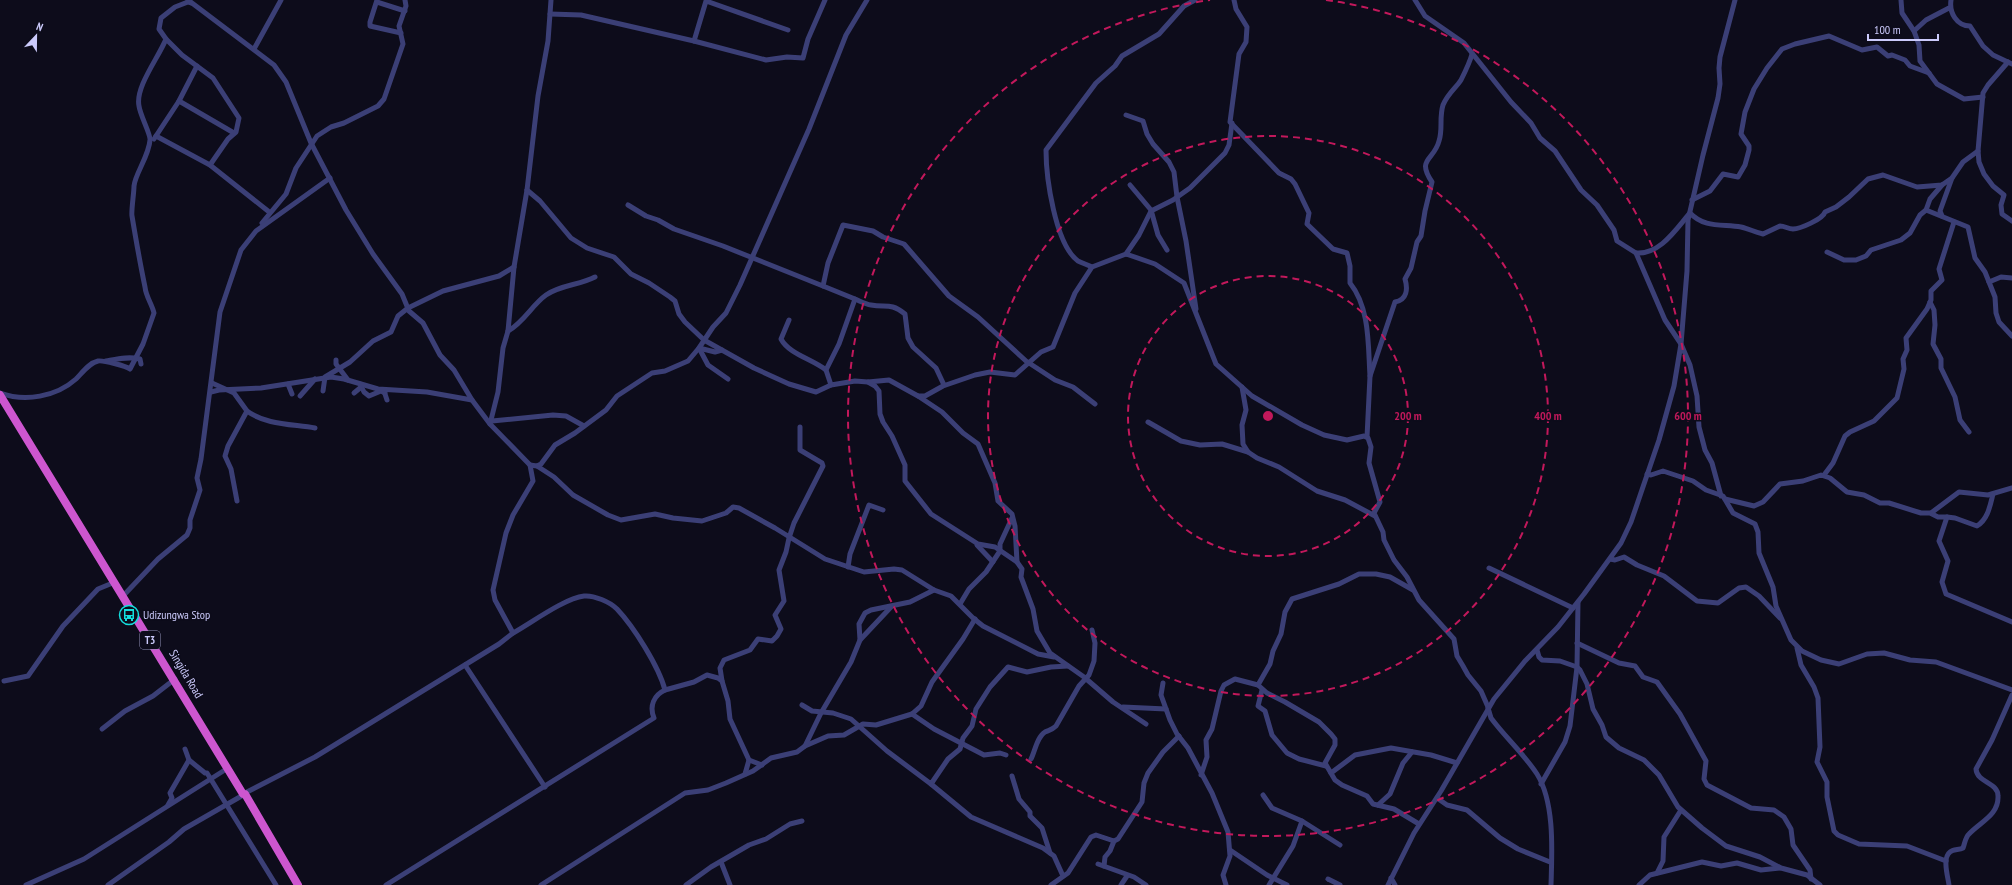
<svg xmlns="http://www.w3.org/2000/svg" width="2012" height="885" font-family="'PT Sans Narrow',sans-serif">
  <style>
    .lines { fill: none; stroke-linecap: round; stroke-linejoin: round }
    .minor { stroke: #3b3f76; stroke-width: 5 }
    .trunk { stroke: #cd56cf; stroke-width: 8 }
    .ring { fill: none; stroke: #c2185b; stroke-width: 2; stroke-dasharray: 7 5 }
    .labels { text-anchor: middle; stroke-width: 3; stroke-linejoin: round; paint-order: stroke }
    .shield { fill: #0d0c1b; stroke: #9291b8; stroke-width: 1 }
    .shield-label { font-size: 11px; font-weight: bold; fill: #cbcafb }
    .poi-label { font-size: 12px; fill: #cbcafb; stroke: #0d0c1b; text-anchor: start }
    .street-label { font-size: 12px; fill: #cbcafb; stroke: #0d0c1b }
    .centre { fill: #c2185b; stroke: #0d0c1b; stroke-width: 2 }
    .ring-label { font-size: 12px; text-anchor: middle; font-weight: bold; fill: #c2185b; stroke: #0d0c1b; stroke-width: 3; stroke-linejoin: round; paint-order: stroke }
  </style>
  <rect width="100%" height="100%" fill="#0d0c1b"/>
  <g class="lines">
    <g class="minor">
      <path d="M188 0 274 65 286 82 311 143 346 210 373 254 402 294 409 311 423 323 440 355 454 370 472 400 490 424 530 465 533 481 513 515 506 533 493 590 495 600 513 633 499 644 315 757 243 794"/>
      <path d="M377 0 370 22V26L401 33"/>
      <path d="M1234 0 1236 9 1247 27 1246 42 1239 54 1230 122 1279 173 1291 179 1295 184 1309 213 1307 224 1333 249 1347 253 1350 266V283C1370 308 1368 345 1370 376"/>
      <path d="M1415 0 1425 16 1464 43 1511 102 1531 123 1540 138 1555 151 1581 190 1597 205 1614 230 1617 241 1636 253 1665 320 1681 344 1690 365 1697 396 1699 427 1705 450 1712 463 1721 496"/>
      <path d="M1901 0 1902 13 1914 31"/>
      <path d="M1951 0C1949 13 1957 26 1970 26L1983 46 1993 55 2012 64"/>
      <path d="M377 2 405 11"/>
      <path d="M1949 8 1926 20 1914 31 1919 45 1920 61 1937 84 1964 99 1983 97"/>
      <path d="M550 14 581 15 694 41 766 60 787 57 803 58 808 39 825 0"/>
      <path d="M166 39 182 55 213 78 239 118 236 132 228 139 210 165"/>
      <path d="M694 41 706 1 788 30"/>
      <path d="M254 49 281 0"/>
      <path d="M2008 62 1988 85 1983 93 1978 151 1979 162 1984 174 1993 186 2004 195 2001 205 2002 214 2012 221"/>
      <path d="M179 101 234 133"/>
      <path d="M1126 115 1143 121 1147 134 1153 144 1169 162 1174 172 1177 197 1186 241 1196 309"/>
      <path d="M156 136 210 165 268 211"/>
      <path d="M154 139 179 101 197 66"/>
      <path d="M1130 185 1151 210 1158 235 1167 250"/>
      <path d="M527 190 540 201 571 238 587 248 614 257 631 274 649 283 670 297 675 301 679 314 685 322 704 340 754 368 789 384 816 392 831 385 855 381 868 382 875 386 879 391 880 414 883 422 892 436 905 465V481L931 514 978 544 995 547 1017 562 1022 569 1021 577 1033 609 1037 631 1050 653 1084 677 1113 702 1146 724"/>
      <path d="M1692 200 1710 191 1723 174 1738 177 1745 165 1749 150V146L1741 134 1745 112 1754 89 1767 68 1782 49 1795 44 1829 36 1862 50 1877 47 1888 56 1892 55 1905 60 1910 66 1929 73"/>
      <path d="M628 205 646 216 658 220 674 229 723 246 823 286"/>
      <path d="M1926 210 1968 227 1975 258 1985 272 1995 297 1996 313 1999 322 2012 336"/>
      <path d="M1942 216 1940 211 1952 178"/>
      <path d="M262 223 286 194 296 168 317 136 331 127 344 123 378 106 384 99 403 44 399 26 406 6 405 0"/>
      <path d="M1827 252 1844 260H1856L1866 256 1871 250 1901 240 1910 233 1920 215 1926 210 1930 199 1942 185"/>
      <path d="M1636 253C1660 255 1676 229 1690 213 1704 228 1722 224 1741 227 1749 229 1755 232 1763 234L1780 226C1785 226 1788 229 1793 229 1800 229 1823 219 1825 212L1836 207 1849 197 1868 179 1883 175 1917 187 1942 185 1952 178 1963 162 1978 151"/>
      <path d="M1126 254 1139 235 1151 211 1173 200 1190 188 1225 153 1229 145 1232 123"/>
      <path d="M1092 267C1088 265 1082 263 1078 261 1055 244 1046 177 1046 150L1096 83 1115 66 1122 56 1159 34 1184 6 1195 0"/>
      <path d="M1989 282 2001 277 2012 278"/>
      <path d="M855 299C860 301 865 304 871 305 886 308 890 302 905 314L908 338 913 347 936 368 944 385"/>
      <path d="M1930 302 1934 310 1935 325 1933 344 1941 359V368L1955 397 1960 420 1969 432"/>
      <path d="M789 320 781 339C789 354 812 359 826 370"/>
      <path d="M508 331C524 322 532 305 546 295 560 285 580 285 595 277"/>
      <path d="M336 360V364L348 380"/>
      <path d="M106 361C117 359 129 356 140 359L141 364"/>
      <path d="M728 379 708 365 699 348 713 327 726 313 740 285 809 129 846 35 867 0"/>
      <path d="M868 382 889 380 918 396H925L943 386 975 375 990 372 1015 375 1041 352 1053 347 1075 293 1092 267 1126 254 1155 264 1184 283 1216 364 1252 396 1302 425 1324 435 1347 440 1364 436 1368 438 1371 447 1369 463 1380 502 1374 513 1383 532 1384 540 1394 560 1407 577 1419 600 1454 639 1457 656 1463 666 1468 675 1481 691 1488 707 1489 706"/>
      <path d="M212 383 234 393 247 411 228 446 225 456 231 469 237 501"/>
      <path d="M288 384 292 394"/>
      <path d="M360 384 364 392 369 396 381 391 385 393"/>
      <path d="M831 385 826 370 839 344 855 299 823 286 828 263 843 225 873 231 883 237 904 244 949 296 978 317 1026 361 1055 380 1073 387 1095 404"/>
      <path d="M1242 387 1246 410 1242 425 1243 444 1248 452 1257 458 1279 467 1317 491 1345 500 1375 516"/>
      <path d="M323 391 325 377 350 362 373 341 391 332 398 316 408 308 443 291 499 276 514 267"/>
      <path d="M384 391 387 400"/>
      <path d="M211 392 219 390 261 388 331 377 344 379 378 389 427 392 472 400"/>
      <path d="M0 393C25 402 56 397 76 379 82 373 89 363 98 361 103 360 126 366 130 369L143 344 154 313C152 304 146 297 145 287 140 263 136 240 132 216 131 212 134 193 134 186 135 174 149 156 150 140 151 135 140 115 139 106 135 87 159 57 166 39L159 29 161 18 175 7 188 2 191 3"/>
      <path d="M354 393 360 388"/>
      <path d="M300 396 315 379"/>
      <path d="M918 396 942 412 963 433 978 444 995 483 998 501 1012 514 1015 526 1017 562"/>
      <path d="M247 411C266 425 292 424 315 428"/>
      <path d="M492 421 553 415 566 416 584 426"/>
      <path d="M1148 422 1181 441 1200 445 1222 444 1248 452"/>
      <path d="M490 424 498 392 503 348 508 331 514 267 527 190 538 96 548 41 551 0"/>
      <path d="M1367 437 1370 376 1395 302C1407 300 1408 289 1405 279L1411 268 1417 242 1421 236 1425 211 1432 182C1416 158 1434 161 1439 141 1443 129 1439 118 1443 105 1448 93 1456 88 1461 80 1465 72 1470 62 1472 54"/>
      <path d="M530 465 537 466 554 477 573 495 608 515 621 520 655 514 673 518 702 521 726 513 733 507 739 508 775 528 825 559 864 572 894 569 902 570 934 590 951 596 973 618 983 626 1038 654 1054 657"/>
      <path d="M537 466 541 464 555 445 575 433 606 410 617 396 652 373 665 371 688 361 699 348 715 352 722 350"/>
      <path d="M1647 474 1651 475 1663 471 1693 481 1706 490 1723 496 1733 513 1755 524 1758 532 1759 553 1773 587 1776 606 1791 640 1802 651 1821 660 1839 664 1867 654 1884 653 1910 660 1936 662 2012 690"/>
      <path d="M1824 475 1833 463 1845 436 1850 432 1874 421 1897 398 1904 369 1903 359 1907 350 1906 338 1927 309 1931 300V291L1942 280 1939 269 1954 222"/>
      <path d="M1725 499 1754 506 1763 502 1780 484 1803 481 1821 475 1830 478 1847 492 1864 495 1880 503H1889L1921 513H1930L1938 517H1947L1939 541 1948 561 1942 582 1946 594 2012 622"/>
      <path d="M1931 513 1959 492 1988 495 2012 488"/>
      <path d="M1947 517 1955 518 1977 526C1988 519 1990 506 1993 494"/>
      <path d="M977 545 993 562"/>
      <path d="M1610 559 1615 560 1624 557 1637 565 1664 576 1697 601 1718 603 1739 588 1746 587 1759 596 1780 618"/>
      <path d="M848 567 850 554 869 505 883 510"/>
      <path d="M1489 568 1573 608"/>
      <path d="M123 596 158 559 187 535 190 528V520L200 490 197 478 201 459 220 312 241 250 256 231 330 178"/>
      <path d="M960 604 969 589 986 572 1000 551V544L1012 518"/>
      <path d="M860 640 891 607"/>
      <path d="M1577 643 1619 663 1635 666 1643 677 1657 682 1680 714 1706 761 1704 779 1707 785 1751 808 1774 810 1784 817 1791 829 1793 845 1810 870 1811 879"/>
      <path d="M1797 648 1801 665 1814 687 1818 698 1820 747 1817 762 1827 782V797L1834 831 1838 835 1859 844 1907 846 1946 861"/>
      <path d="M1537 650 1539 657 1542 660 1560 661 1577 667 1580 670 1587 684 1593 709 1602 725 1606 737 1619 748 1644 760 1659 775 1678 807 1702 828 1726 846 1760 857 1781 868 1807 875 1820 885"/>
      <path d="M465 665 545 787"/>
      <path d="M4 681 28 676 63 626 98 589 115 582"/>
      <path d="M722 681 720 668 724 660 750 650 758 639 772 641 777 636 781 629 775 615 784 601 779 570 786 552 789 538 794 523 823 466 822 463 800 450V427"/>
      <path d="M1163 683 1161 695 1170 720 1177 734 1188 748 1212 793 1228 832 1230 856 1223 875 1226 885"/>
      <path d="M1258 685 1270 664 1273 651 1281 634 1285 612 1292 599 1339 584 1359 574H1376L1390 577 1413 590"/>
      <path d="M665 690 694 682 707 675 718 678 722 681 728 701 730 719 749 760 745 774"/>
      <path d="M1262 690 1258 706 1265 711 1272 735 1287 753 1299 759 1326 766"/>
      <path d="M802 705 812 711 833 713 851 719 887 751 931 784 948 759 960 749 963 738 972 726 976 709 990 687 1008 667 1027 672 1051 667 1068 666"/>
      <path d="M1123 707 1166 709"/>
      <path d="M1488 708 1491 718C1505 737 1524 754 1537 774 1555 803 1552 852 1551 885"/>
      <path d="M912 714 934 729 984 755 1000 753 1006 755"/>
      <path d="M102 729 125 711 153 696 175 679"/>
      <path d="M805 746 828 736 844 735 863 724 876 725 912 714 921 706 932 682 963 639 975 619"/>
      <path d="M1031 759C1035 751 1037 737 1045 732 1049 730 1052 730 1056 726L1079 686 1089 675 1094 661 1095 643 1092 630"/>
      <path d="M189 760 205 773H207L276 885"/>
      <path d="M749 760 762 765"/>
      <path d="M1331 773 1355 755 1391 748 1431 755 1457 763"/>
      <path d="M1201 775 1207 757 1206 740 1212 729 1221 691 1224 685 1235 679 1258 685 1267 693 1285 702 1319 722 1331 734 1335 739V745L1325 763 1335 780 1342 785 1367 796 1373 804 1394 809 1419 824"/>
      <path d="M1012 776 1019 799 1030 812V816L1042 828 1050 853"/>
      <path d="M931 784 971 817 1043 848 1054 856 1063 876"/>
      <path d="M1541 784 1565 742 1570 726 1577 667 1578 602"/>
      <path d="M1263 795 1272 808 1302 821 1340 845"/>
      <path d="M1437 798 1447 805 1467 810 1500 838 1518 849 1550 862"/>
      <path d="M168 805 172 798 170 793 189 760 185 749"/>
      <path d="M1378 805 1390 794 1403 763 1412 752"/>
      <path d="M1230 850 1267 875 1287 885"/>
      <path d="M721 862 730 885"/>
      <path d="M1098 864 1134 877 1146 885"/>
      <path d="M1104 866 1105 857 1110 851 1114 841"/>
      <path d="M1657 873 1663 861 1664 837 1681 810"/>
      <path d="M1391 878 1395 885"/>
      <path d="M1328 879 1340 885"/>
      <path d="M26 885 84 859 228 768"/>
      <path d="M108 885 169 842 184 829 245 794"/>
      <path d="M386 885 654 718C649 706 654 695 665 690 659 667 634 627 617 609 610 602 594 595 584 596 565 598 531 623 513 633"/>
      <path d="M541 885 685 793 708 790 726 783 753 771 771 758 797 752 805 746 821 713 851 662 860 640 859 624 865 613 871 610 910 602 934 590"/>
      <path d="M686 885 711 867 749 845 766 839 790 824 802 821"/>
      <path d="M1051 885 1068 873 1091 837 1096 835 1114 841 1118 839 1142 802 1144 783 1148 773 1163 752 1179 736"/>
      <path d="M1121 885 1127 876"/>
      <path d="M1269 885 1293 846 1302 821"/>
      <path d="M1388 885 1414 833 1441 791 1494 699 1525 661 1558 627 1584 594 1621 543 1631 522 1659 440 1674 386 1681 344 1687 271 1688 220 1703 155 1718 98 1720 84 1719 68 1720 57 1735 0"/>
      <path d="M1639 885 1650 875 1702 862 1721 866 1737 863 1761 870 1780 868"/>
      <path d="M1949 885C1948 877 1942 858 1950 852 1953 849 1959 850 1963 848 1965 843 1965 838 1969 834 1980 822 1999 815 1998 796 1998 782 1977 783 1976 769L1992 740 2012 695"/>
    </g>
    <path class="trunk" d="M0 395 243 794H245L298 885"/>
  </g>
  <g class="ring">
    <circle cx="1268" cy="416" r="140"/>
    <circle cx="1268" cy="416" r="280"/>
    <path d="M1326 0A420 420 0 1 1 1210 0"/>
  </g>
  <defs>
    <g id="bus-ring" transform="scale(1)"><circle r="9.5" fill="#0d0c1b" stroke="#13dede" stroke-width="1.5"/><path d="M-5-6H5V4H4V6H2V4H-2V6H-4V4H-5ZM-3.5-4V0h7V-4ZM-3.5 1.2v1.5H-2V1.2ZM2 1.2v1.5H3.5V1.2Z" fill="#13dede"/></g>
  </defs>
  <g fill-rule="evenodd">
    <use href="#bus-ring" x="129" y="615"/>
  </g>
  <g class="labels">
    <rect class="shield" x="140" y="631" width="20" height="18" rx="3"/>
    <g class="shield-label">
      <text x="150" y="644">T3</text>
    </g>
    <g class="poi-label">
      <text x="143" y="619">Udizungwa Stop</text>
    </g>
    <g class="street-label">
      <text transform="translate(186 674) rotate(59)" y="4">Singida Road</text>
    </g>
  </g>
  <circle cx="1268" cy="416" r="6" class="centre"/>
  <g class="ring-label">
    <text x="1408" y="420">200 m</text>
    <text x="1548" y="420">400 m</text>
    <text x="1688" y="420">600 m</text>
  </g>
  <g transform="translate(36 36) rotate(22)" stroke="#0d0c1b" stroke-width="3" paint-order="stroke">
  <path d="M0-3L7 15L0 10L-7 15Z" fill="#cbcafb"/>
  <text y="-6" font-size="11" font-weight="bold" text-anchor="middle" fill="#cbcafb">N</text>
  </g>
  <path d="M1868 34v6h70v-6" fill="none" stroke="#cbcafb" stroke-width="2"/>
  <text x="1874" y="34" font-size="12" fill="#cbcafb" stroke="#0d0c1b" stroke-width="3" paint-order="stroke">100 m</text>
</svg>
